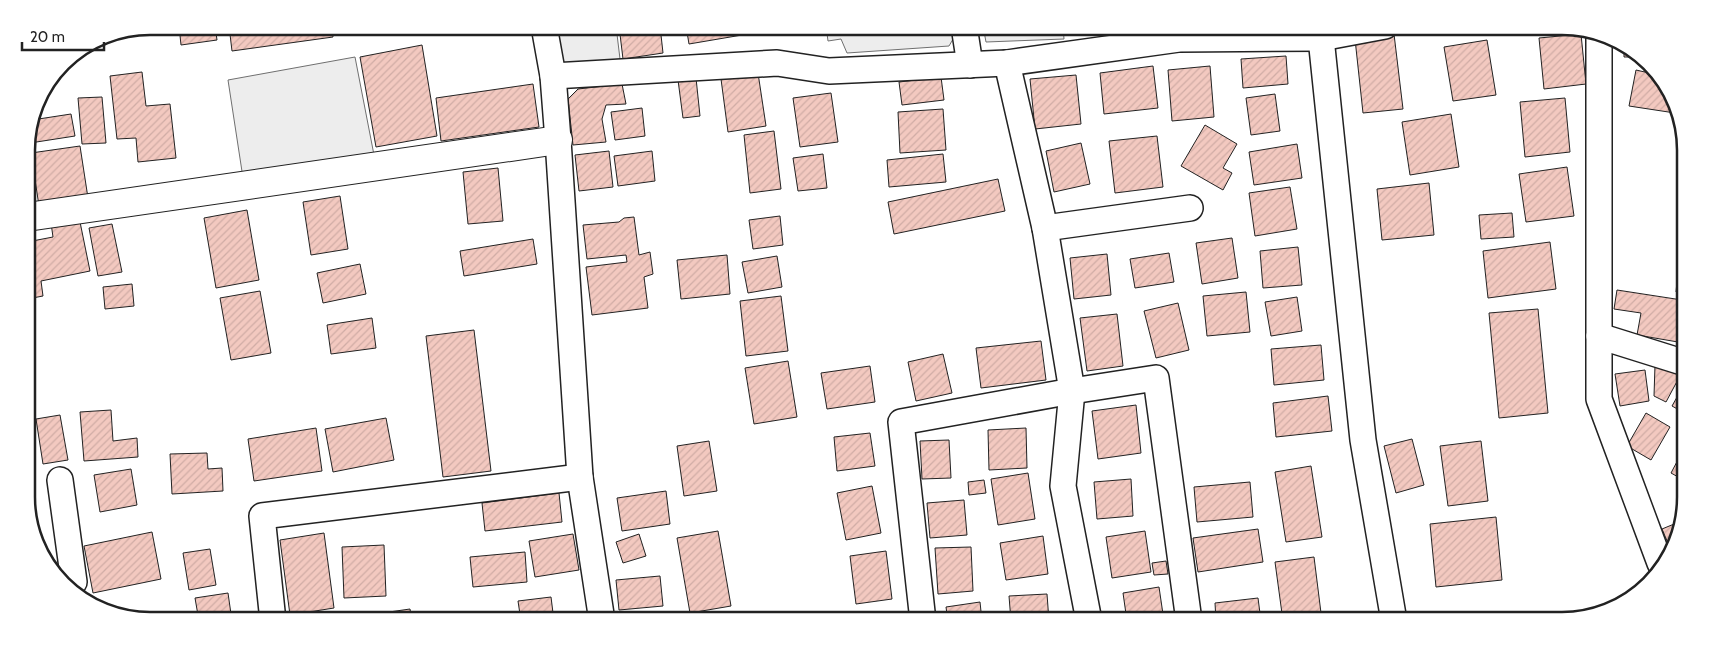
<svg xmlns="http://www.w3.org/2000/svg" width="1712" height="647" font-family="Cabin,sans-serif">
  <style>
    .parking { fill: #ededed; stroke: #6f6f6f }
    .building { fill: url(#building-hatch); stroke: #222 }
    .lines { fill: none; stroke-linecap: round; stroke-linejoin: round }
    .street-casing { stroke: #222; stroke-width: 28 }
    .secondary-casing { stroke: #222; stroke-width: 30 }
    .street { stroke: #fff; stroke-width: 25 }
    .secondary { stroke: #fff; stroke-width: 28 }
    .rim { fill: none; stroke: #222; stroke-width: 2.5 }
  </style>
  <defs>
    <pattern id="building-hatch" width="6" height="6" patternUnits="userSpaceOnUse" patternTransform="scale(1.25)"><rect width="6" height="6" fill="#f3c9c0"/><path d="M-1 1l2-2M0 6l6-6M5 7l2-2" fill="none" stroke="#d0aca5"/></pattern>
  </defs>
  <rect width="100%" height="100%" fill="#fff"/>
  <g class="parking">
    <path d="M554 26H616L620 59 560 65Z"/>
    <path d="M826 26H955L956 34 949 46 847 53 841 39 828 41Z"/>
    <path d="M983 26H1063L1064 39 986 42Z"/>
    <path d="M355 57 374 155 243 178 228 80Z"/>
  </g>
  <g class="building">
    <path d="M179 26H215L217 40 181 45Z"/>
    <path d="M229 26H332L333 37 232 51Z"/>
    <path d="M406 26H471L407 35Z"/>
    <path d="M619 26H660L663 53 623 59Z"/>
    <path d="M686 26H795L689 44Z"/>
    <path d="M1394 34 1403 109 1363 113 1355 39Z"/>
    <path d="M1581 34 1586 84 1544 89 1539 38Z"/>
    <path d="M1487 40 1496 95 1453 101 1444 47Z"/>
    <path d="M422 45 437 136 376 147 360 57Z"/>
    <path d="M1624 48 1638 57H1624Z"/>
    <path d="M1286 56 1288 84 1243 88 1241 59Z"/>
    <path d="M1153 66 1158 108 1104 114 1100 73Z"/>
    <path d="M1210 66 1214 117 1172 121 1168 70Z"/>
    <path d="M1636 70 1658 75 1675 113 1629 106Z"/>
    <path d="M142 72 146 106 170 104 176 158 138 162 136 138 117 139 110 76Z"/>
    <path d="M758 73 766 126 728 132 721 79Z"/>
    <path d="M1076 75 1081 124 1035 129 1030 79Z"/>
    <path d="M941 77 944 100 902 105 899 82Z"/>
    <path d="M696 78 700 116 683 118 678 80Z"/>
    <path d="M533 84 539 127 441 141 436 98Z"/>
    <path d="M622 84 626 104 606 105 602 119 606 142 573 145 568 99 578 89Z"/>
    <path d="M831 93 838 142 800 147 793 98Z"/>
    <path d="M1275 94 1280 131 1251 135 1246 98Z"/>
    <path d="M102 97 106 143 82 144 78 98Z"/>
    <path d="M1565 98 1570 152 1525 157 1520 102Z"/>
    <path d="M642 108 645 136 615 140 611 112Z"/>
    <path d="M943 109 946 150 900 153 898 112Z"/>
    <path d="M71 114 75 136 30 143 28 135 32 120Z"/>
    <path d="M1451 114 1459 167 1410 175 1402 122Z"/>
    <path d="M1205 125 1237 144 1223 168 1232 173 1223 190 1181 166Z"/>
    <path d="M774 131 781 189 750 193 744 135Z"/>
    <path d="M1157 136 1163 187 1115 193 1109 141Z"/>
    <path d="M1081 143 1090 184 1054 192 1046 151Z"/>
    <path d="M1297 144 1302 178 1254 185 1249 152Z"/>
    <path d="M80 146 88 198 39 206 31 153Z"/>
    <path d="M609 151 613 187 579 191 575 155Z"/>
    <path d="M652 151 655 181 618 186 614 156Z"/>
    <path d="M823 154 827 188 798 191 793 158Z"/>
    <path d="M943 154 946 182 889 187 887 160Z"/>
    <path d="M1567 167 1574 216 1526 222 1519 174Z"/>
    <path d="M498 168 503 221 468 224 463 172Z"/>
    <path d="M998 179 1005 211 894 234 888 202Z"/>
    <path d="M1429 183 1434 235 1382 240 1377 189Z"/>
    <path d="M1290 187 1297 229 1255 236 1249 193Z"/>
    <path d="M340 196 348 249 311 255 303 202Z"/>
    <path d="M247 210 259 280 216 288 204 218Z"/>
    <path d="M1512 213 1514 237 1481 239 1479 215Z"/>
    <path d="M780 216 783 245 753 249 749 220Z"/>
    <path d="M79 217 90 271 41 281 43 296 27 299V242L53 237 51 223Z"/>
    <path d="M634 217 639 255 650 252 653 274 644 277 648 308 592 315 586 267 627 262 626 255 587 259 583 225 619 222 624 218Z"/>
    <path d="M112 224 122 272 98 276 89 228Z"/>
    <path d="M1232 238 1238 278 1202 284 1196 243Z"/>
    <path d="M533 239 537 264 464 276 460 251Z"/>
    <path d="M1550 242 1556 289 1488 298 1483 251Z"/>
    <path d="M1298 247 1302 285 1263 288 1260 251Z"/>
    <path d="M1169 253 1174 282 1135 288 1130 259Z"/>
    <path d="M1107 254 1111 295 1074 299 1070 258Z"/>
    <path d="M727 255 730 294 681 299 677 260Z"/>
    <path d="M777 256 782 287 748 293 742 262Z"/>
    <path d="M360 264 366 294 323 303 317 273Z"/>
    <path d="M1678 271H1683V293L1676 292Z"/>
    <path d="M132 284 134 306 105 309 103 287Z"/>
    <path d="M1617 290 1682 300V315L1678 342 1637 335 1641 313 1614 309Z"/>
    <path d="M260 291 271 353 231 360 220 298Z"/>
    <path d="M1246 292 1250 332 1207 336 1203 296Z"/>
    <path d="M781 296 788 351 746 356 740 301Z"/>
    <path d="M1297 297 1302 331 1271 336 1265 302Z"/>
    <path d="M1178 303 1189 350 1156 358 1144 311Z"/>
    <path d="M1538 309 1548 413 1499 418 1489 313Z"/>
    <path d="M1117 314 1123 366 1087 371 1080 318Z"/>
    <path d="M372 318 376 348 331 354 327 325Z"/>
    <path d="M474 330 491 471 443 477 426 336Z"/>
    <path d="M1041 341 1046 380 981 388 976 348Z"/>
    <path d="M1321 345 1324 380 1274 385 1271 349Z"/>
    <path d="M943 354 952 393 916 401 908 362Z"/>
    <path d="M788 361 797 417 754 424 745 368Z"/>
    <path d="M1655 365 1681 374 1666 402 1654 396Z"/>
    <path d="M870 366 875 402 827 409 821 373Z"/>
    <path d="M1645 370 1649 401 1620 406 1615 374Z"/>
    <path d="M1681 390V411L1672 406Z"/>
    <path d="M1328 396 1332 431 1276 437 1273 403Z"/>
    <path d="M1136 405 1141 453 1098 459 1092 411Z"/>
    <path d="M111 410 113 441 137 438 138 457 84 461 80 412Z"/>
    <path d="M1646 413 1670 427 1651 460 1627 446Z"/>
    <path d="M60 415 68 460 43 464 36 419Z"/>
    <path d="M386 418 394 460 333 472 325 429Z"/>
    <path d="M316 428 322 471 254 481 248 439Z"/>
    <path d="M1026 428 1027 468 989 470 988 430Z"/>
    <path d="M870 433 875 466 837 471 834 437Z"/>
    <path d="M1412 439 1424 485 1396 493 1384 446Z"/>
    <path d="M949 440 951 478 922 479 920 441Z"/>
    <path d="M709 441 717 491 684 496 677 446Z"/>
    <path d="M1481 441 1488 501 1448 506 1440 446Z"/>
    <path d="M207 453 208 469 222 468 223 491 172 494 170 454Z"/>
    <path d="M1680 456V478L1671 473Z"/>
    <path d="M1311 466 1322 537 1286 542 1275 472Z"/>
    <path d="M131 469 137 505 100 512 94 475Z"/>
    <path d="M1028 473 1035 519 998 525 991 479Z"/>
    <path d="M1131 479 1133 516 1097 519 1094 482Z"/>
    <path d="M984 480 986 493 969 495 968 482Z"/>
    <path d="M1250 482 1253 517 1197 522 1194 487Z"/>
    <path d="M872 486 881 533 846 540 837 493Z"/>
    <path d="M666 491 670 524 622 531 617 498Z"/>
    <path d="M559 493 562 522 485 531 482 503Z"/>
    <path d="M964 500 967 535 930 538 927 503Z"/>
    <path d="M1496 517 1502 580 1436 587 1430 524Z"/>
    <path d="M29 521H34L37 537Z"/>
    <path d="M1679 522V536L1670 548 1662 529Z"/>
    <path d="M1258 529 1263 562 1198 572 1193 538Z"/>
    <path d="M718 531 731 606 690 613 677 538Z"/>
    <path d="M1145 531 1151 572 1112 578 1106 537Z"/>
    <path d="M152 532 161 579 93 593 84 546Z"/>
    <path d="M324 533 334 608 290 615 280 540Z"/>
    <path d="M573 534 579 570 535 577 529 541Z"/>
    <path d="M639 534 646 556 623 563 616 542Z"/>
    <path d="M1043 536 1048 574 1006 580 1000 543Z"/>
    <path d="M384 545 386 596 344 598 342 547Z"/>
    <path d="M971 547 973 591 938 594 935 548Z"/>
    <path d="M210 549 216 585 189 590 183 553Z"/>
    <path d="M886 551 892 599 856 604 850 556Z"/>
    <path d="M525 552 527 582 473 587 470 557Z"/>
    <path d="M1314 557 1322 621H1283L1275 562Z"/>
    <path d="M1166 561 1168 574 1154 575 1152 563Z"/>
    <path d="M660 576 663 606 619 610 616 580Z"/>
    <path d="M1159 587 1164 621H1127L1123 593Z"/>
    <path d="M228 593 232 621H199L195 598Z"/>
    <path d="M1047 594 1049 621H1011L1009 596Z"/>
    <path d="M551 597 554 621H521L518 601Z"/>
    <path d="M1258 598 1261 621H1216L1215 603Z"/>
    <path d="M980 602 982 621H948L946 607Z"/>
    <path d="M410 609 412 621H376L375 614Z"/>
    <path d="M896 613 897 621H858V617Z"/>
  </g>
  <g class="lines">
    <g class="street-casing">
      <g id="street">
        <path d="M544 26 553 76 558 140 580 477 602 621"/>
        <path d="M964 26 970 65"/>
        <path d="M1599 32V399L1660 563"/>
        <path d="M1321 38 1363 440 1394 621"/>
        <path d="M1007 63 1045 228 1072 391 1063 486 1089 621"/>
        <path d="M553 76 777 63 829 71 1007 63 1179 39 1321 38 1385 26"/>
        <path d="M1045 228 1190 208"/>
        <path d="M1599 336 1682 362"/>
        <path d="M60 480 74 582 65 584"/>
        <path d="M273 621 262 516 580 477"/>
        <path d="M923 621 901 422 1072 391 1156 378 1189 621"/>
      </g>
    </g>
    <g class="secondary-casing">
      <g id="secondary">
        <path d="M1320 26 1321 38"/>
        <path d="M27 217 558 140"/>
      </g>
    </g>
    <use href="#street" class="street"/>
    <use href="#secondary" class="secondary"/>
  </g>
  <path d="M0 0H1712V647H0ZM150 35H1562A115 115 0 0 1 1677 150V497A115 115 0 0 1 1562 612H150A115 115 0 0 1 35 497V150A115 115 0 0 1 150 35Z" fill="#fff" fill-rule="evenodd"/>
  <path class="rim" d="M150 35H1562A115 115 0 0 1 1677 150V497A115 115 0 0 1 1562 612H150A115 115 0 0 1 35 497V150A115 115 0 0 1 150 35Z"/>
  <path d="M22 42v8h82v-8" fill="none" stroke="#222222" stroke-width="2.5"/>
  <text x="30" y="42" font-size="15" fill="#222222" stroke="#ffffff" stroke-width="4" paint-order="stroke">20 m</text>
</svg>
